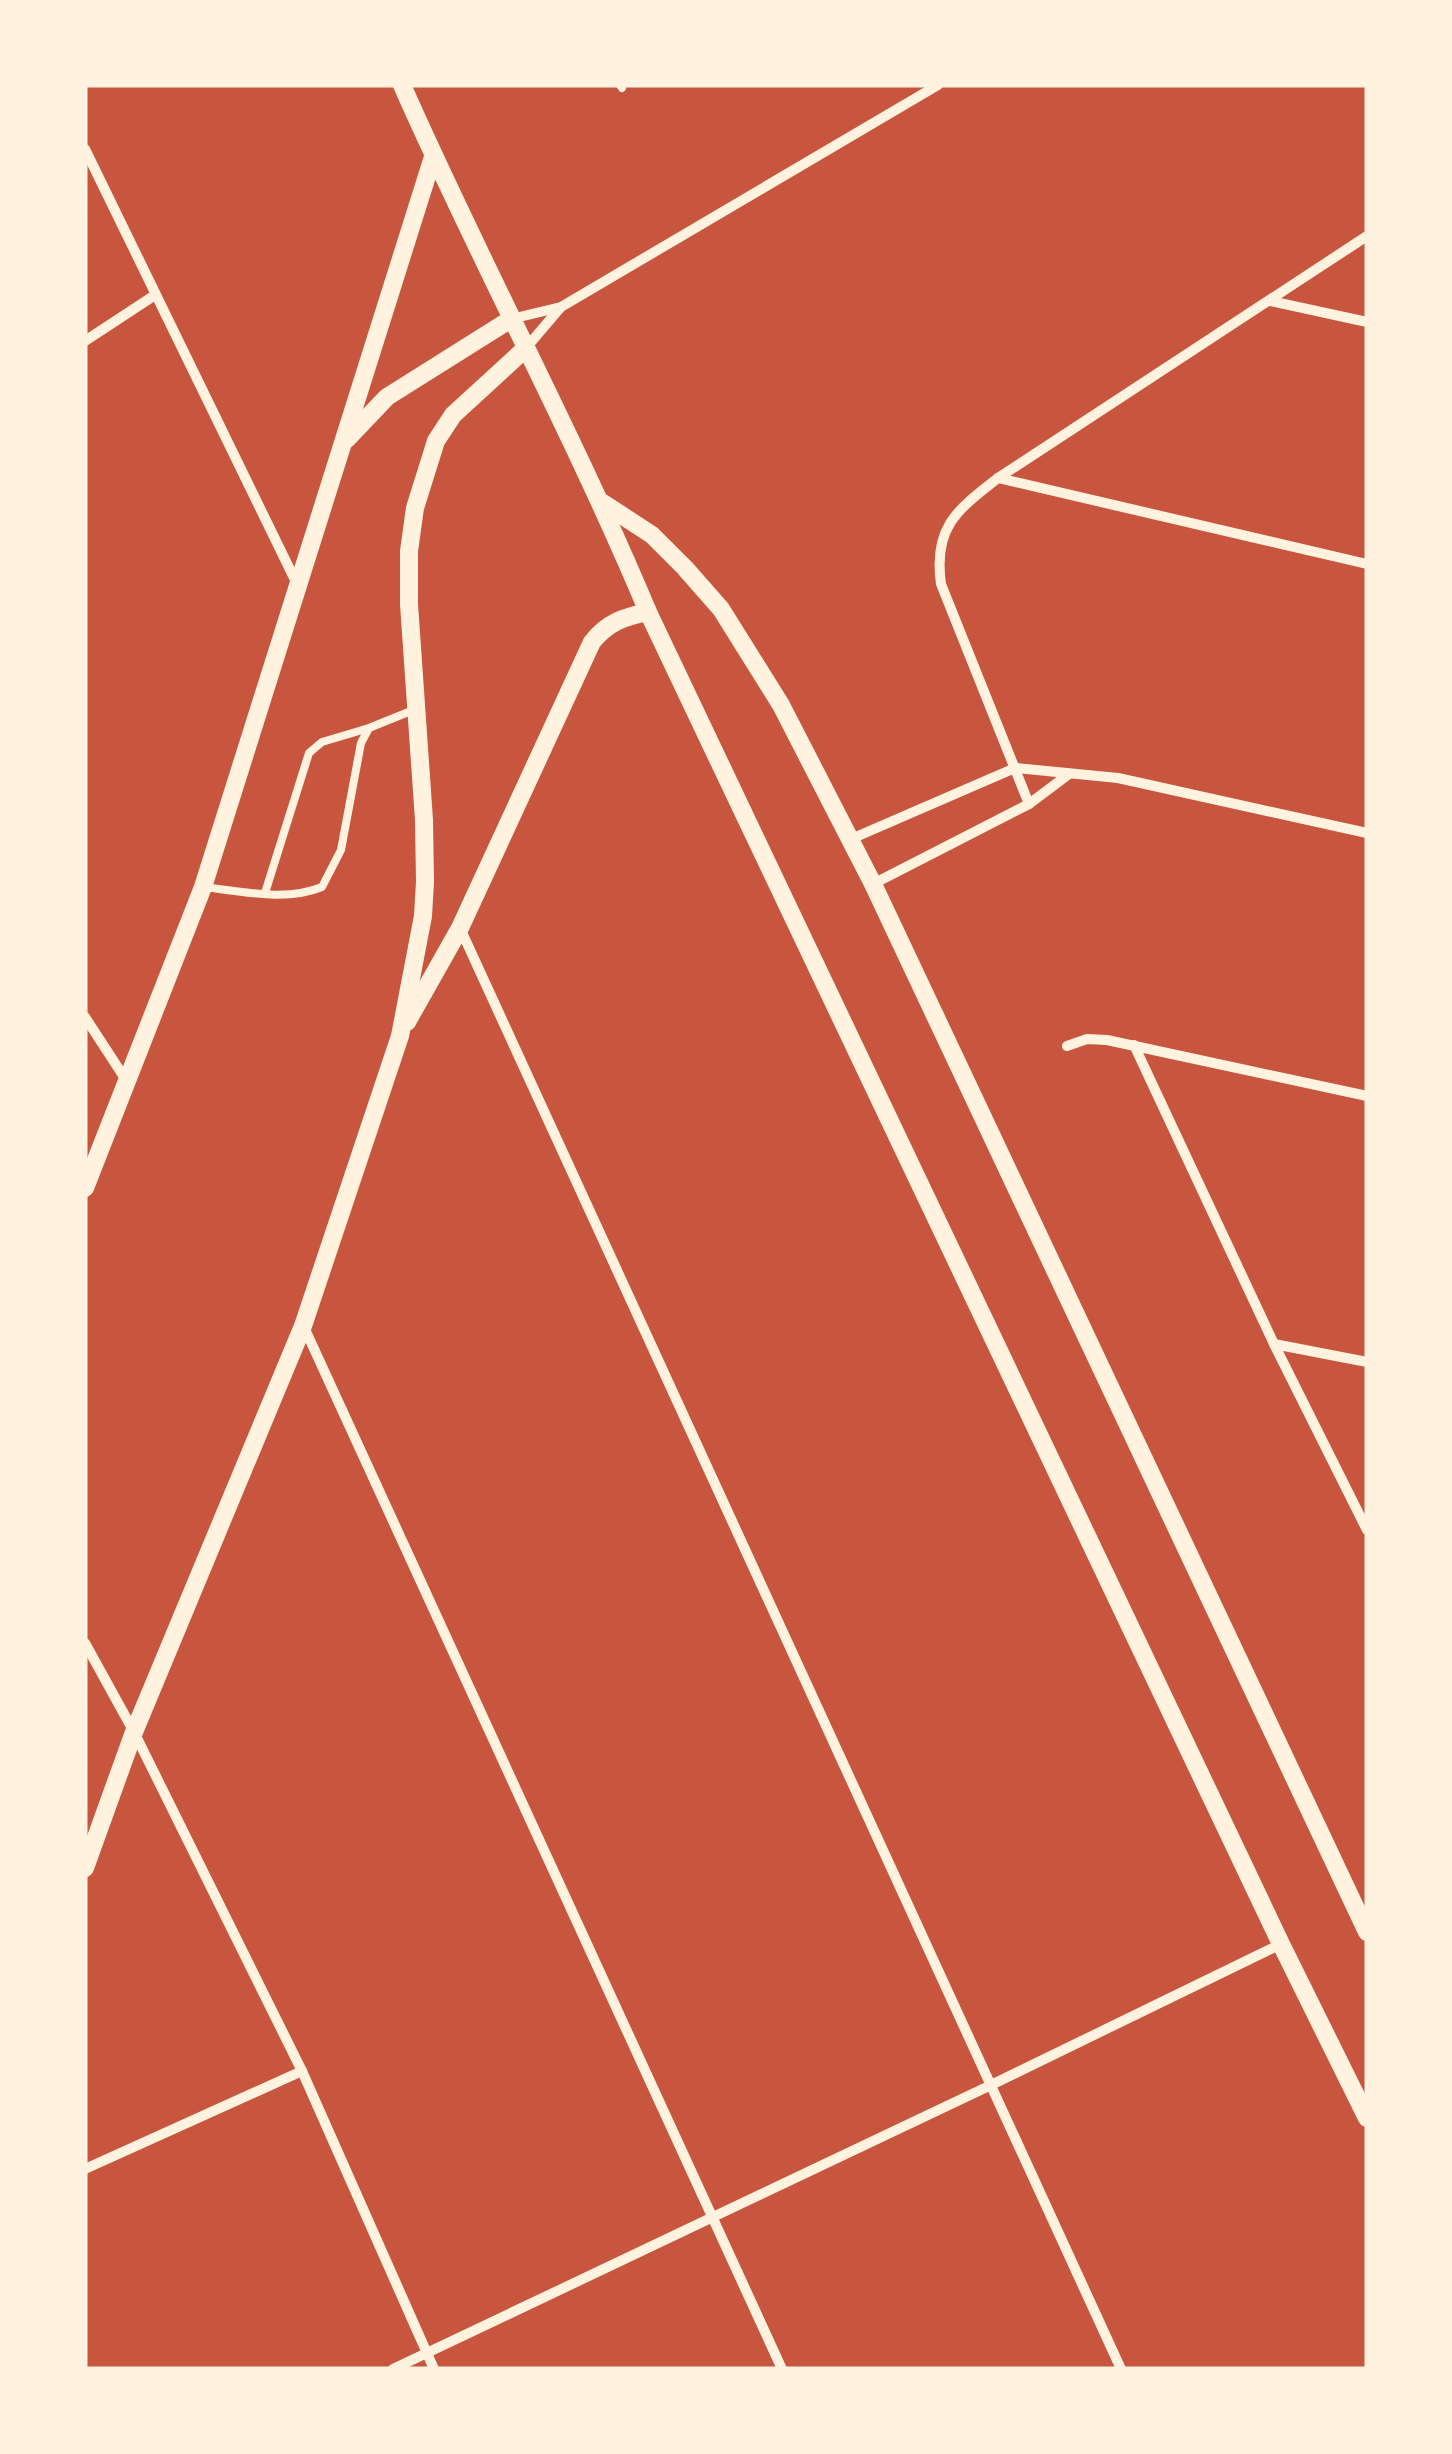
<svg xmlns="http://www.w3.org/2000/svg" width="1452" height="2454" font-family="'Crimson Pro',serif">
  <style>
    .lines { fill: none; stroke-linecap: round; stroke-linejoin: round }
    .service { stroke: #fff3e0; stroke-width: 8 }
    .minor { stroke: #fff3e0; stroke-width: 10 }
    .tertiary { stroke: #fff3e0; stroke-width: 18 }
  </style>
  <rect width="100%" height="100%" fill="#c8553d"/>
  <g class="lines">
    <g class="service">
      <path d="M620 85 622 88"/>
      <path d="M203 887C241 891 286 902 322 887L341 850 361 743 369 728 416 709"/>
      <path d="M265 893 309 753 322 742 369 728"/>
    </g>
    <g class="minor">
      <path d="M85 149 297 584"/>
      <path d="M1270 301 1367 322"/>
      <path d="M511 319 561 307 938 85"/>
      <path d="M85 341 155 295"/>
      <path d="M526 348 560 308"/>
      <path d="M998 478 1367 564"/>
      <path d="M1029 804 941 584C933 527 957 510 998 478L1367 236"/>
      <path d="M851 839 1015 768 1118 778 1367 833"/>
      <path d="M873 884 1029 804 1069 774"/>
      <path d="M460 928 1121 2369"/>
      <path d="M85 1017 126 1080"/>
      <path d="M1134 1045 1274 1344 1367 1530"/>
      <path d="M1067 1046 1087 1039 1107 1040 1367 1096"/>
      <path d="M304 1327 782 2369"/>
      <path d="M1274 1344 1367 1362"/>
      <path d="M85 1643 134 1732 302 2071 434 2369"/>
      <path d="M85 2169 302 2071"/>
      <path d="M393 2369 989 2086 1281 1944"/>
    </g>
    <g class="tertiary">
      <path d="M402 85C480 262 573 433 648 612L1281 1944 1367 2118"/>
      <path d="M347 439 387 397 511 319"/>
      <path d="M603 503 652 535 685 568 721 609 781 705 873 884 1367 1932"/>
      <path d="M407 1022 460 928 592 642C608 622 624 617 648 612"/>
      <path d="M85 1188 203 887 433 157"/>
      <path d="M85 1868 134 1732 303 1326 400 1036 423 916 425 882 424 820 409 604V551L415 508 436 441 453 415 526 348"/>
    </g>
  </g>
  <rect width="1452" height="2454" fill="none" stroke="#fff3e0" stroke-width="175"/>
</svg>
